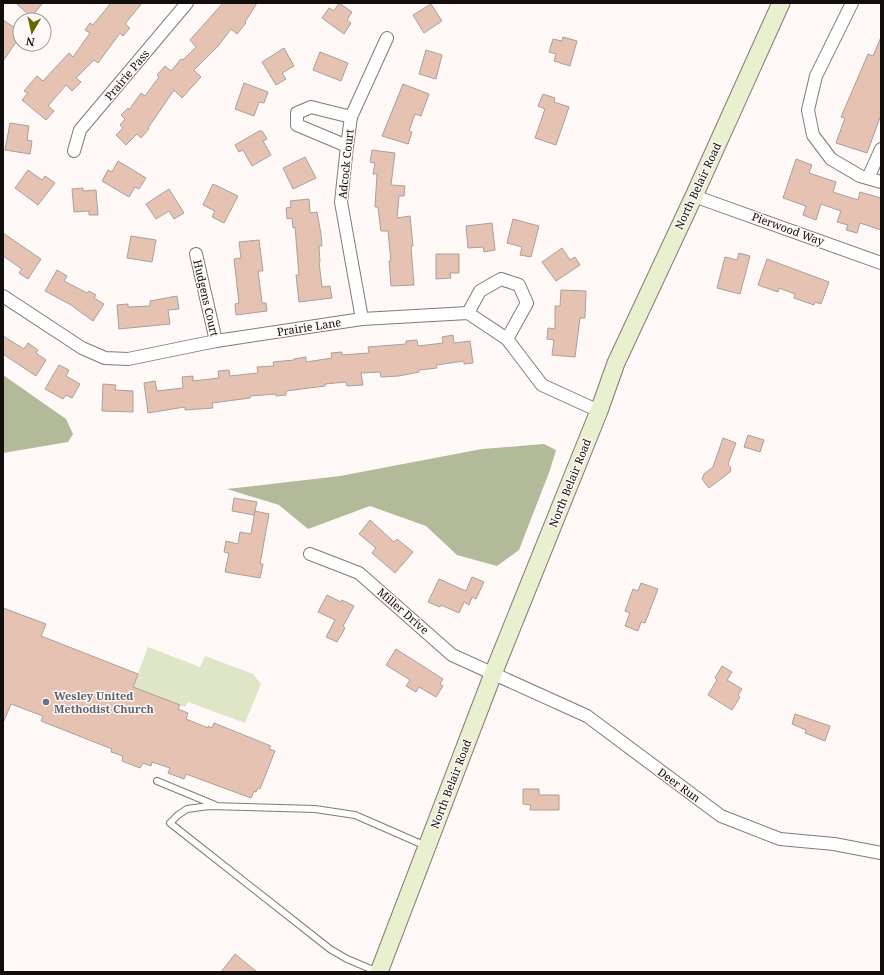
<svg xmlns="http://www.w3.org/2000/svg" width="884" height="975" font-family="'Noto Serif',serif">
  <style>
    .green { fill: #dee6c7 }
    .forest { fill: #b2ba99 }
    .building { fill: #e5c2b2; stroke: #a9a09c }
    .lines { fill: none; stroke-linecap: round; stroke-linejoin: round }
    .lane-casing { stroke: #827a76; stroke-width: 8 }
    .street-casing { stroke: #827a76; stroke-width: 14 }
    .secondary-casing { stroke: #827a76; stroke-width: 19 }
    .lane { stroke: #fff; stroke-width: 6 }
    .street { stroke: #fff; stroke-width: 12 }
    .secondary { stroke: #e8f0d0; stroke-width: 17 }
    .worship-dot { fill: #6b7280; stroke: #fef8f6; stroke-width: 1.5 }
    .labels { text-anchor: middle; stroke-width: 3; stroke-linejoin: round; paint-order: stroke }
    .street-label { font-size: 11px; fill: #110e0d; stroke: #fef8f6 }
    .worship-label { font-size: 11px; font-weight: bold; fill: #5b616d; stroke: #fef8f6; text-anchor: start }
  </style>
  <rect width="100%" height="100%" fill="#fef8f6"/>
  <path class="green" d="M148 647 200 667 205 656 253 674 261 684 245 723 188 702 185 707 133 687Z"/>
  <g class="forest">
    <path d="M3 375 66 419 73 434 68 442 3 453Z"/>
    <path d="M544 444 556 450 550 470 519 550 497 566 457 555 426 526 370 506 308 529 279 505 227 489 340 476 482 449Z"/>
  </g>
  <g class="building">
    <path d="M16 3H43L31 17Z"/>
    <path d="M111 3H142L125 24 130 28 123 36 120 33 98 63 94 60 76 78 81 82 72 91 66 85 48 106 54 111 46 120 22 100 28 93 24 91 37 76 43 81 69 53 73 57 90 33 85 30 90 23 93 25Z"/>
    <path d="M223 3H257L245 22 246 23 237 34 231 29 219 45 194 70 201 77 182 98 174 90 148 128 149 129 141 138 137 134 126 145 116 135 123 128 120 125 125 119 121 115 128 108 129 110 141 93 145 96 159 77 157 75 165 66 171 71 181 59 183 60 196 47 190 40Z"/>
    <path d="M339 3 352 12 347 20 351 23 344 34 322 18 329 8 334 11Z"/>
    <path d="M431 4 442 21 424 33 413 15Z"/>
    <path d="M3 20 20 31V36L3 61Z"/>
    <path d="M563 37 577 41 570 66 554 61 556 54 549 52 553 39 562 41Z"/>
    <path d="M881 37V115L867 153 836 143 845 118 841 117 868 54 873 56Z"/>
    <path d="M284 48 294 66 282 73 286 79 276 85 262 62Z"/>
    <path d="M426 50 442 55 436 79 419 74Z"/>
    <path d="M320 52 348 63 341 81 313 70Z"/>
    <path d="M244 83 268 92 264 103 259 102 254 116 235 109Z"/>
    <path d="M403 84 429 94 421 116 415 114 409 131 412 132 408 144 382 136Z"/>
    <path d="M543 94 555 98 554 102 569 107 556 145 535 138 545 109 538 106Z"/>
    <path d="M10 123 29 126 27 140 32 141 30 154 5 150Z"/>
    <path d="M259 131H262L267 139 263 141 271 155 252 166 243 150 239 152 235 145Z"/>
    <path d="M372 150 395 153 391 185 405 186 404 196H399L397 218 410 216 413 246H411L414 285 391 286 389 261H391L388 231H381L378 207H375L377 174H373L375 163 370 162Z"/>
    <path d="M305 157 316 178 293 189 283 168Z"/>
    <path d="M796 159 812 165 809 173 836 182 833 192 858 200 860 192 881 198V230L860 223 857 233 846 230 848 225 837 222 841 211 821 204 816 220 803 215 806 206 783 198Z"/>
    <path d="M118 161 146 178 139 189 135 187 129 197 102 181 108 170 112 172Z"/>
    <path d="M28 170 42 180 45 176 55 183 38 205 15 188Z"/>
    <path d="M213 184 238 196 224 223 212 217 215 211 203 205Z"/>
    <path d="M83 188V191L96 190 98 215H89V211L74 212 72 189Z"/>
    <path d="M169 189 184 213 174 219 169 211 156 219 146 204Z"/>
    <path d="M309 199 310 213 317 212 321 234 322 246H319L320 262H319L322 287 330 286 332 298 299 302 296 275H299L295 227 293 228 292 218 287 219 286 208 291 207 290 201Z"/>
    <path d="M513 219 539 226 531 257 520 255 522 247 507 243Z"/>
    <path d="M492 223 495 250 484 252 483 247 468 248 466 226Z"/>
    <path d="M3 233 41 259 28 279 19 273 22 269 3 256Z"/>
    <path d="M131 236 156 240 152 262 127 258Z"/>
    <path d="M259 240 263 271H258L262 303H266L267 311 236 315 235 304 239 303 234 259 241 258 239 242Z"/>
    <path d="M562 248 570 260 575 257 580 265 556 281 542 262Z"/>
    <path d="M739 253 750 256 740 294 717 288 725 257 737 260Z"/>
    <path d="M436 254H459V273H450L451 278 436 279Z"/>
    <path d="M767 259 829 282 821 304 815 302 814 305 794 298 795 294 779 288 778 292 758 285Z"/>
    <path d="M57 270 67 276 64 281 87 293 89 291 96 295 94 298 104 304 93 321 71 305 45 291Z"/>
    <path d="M561 290 586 291 585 318H580L575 357 552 355 554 340 547 339 548 328 555 329V306H560Z"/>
    <path d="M177 296 179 309 168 310 170 324 119 329 117 305 128 304V307L150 306V301Z"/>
    <path d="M453 335 454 343 470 341 473 363 464 364V361L436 365 437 368 419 370V372L399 376 381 377 380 372 361 373 363 385 347 386 346 382 325 384V386L286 391V395L276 396V394L250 396V398L212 403 213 408 185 410V407L148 413 144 383 155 381 157 391 183 388 182 377 193 376V381L219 378 218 371 229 370 230 376 258 373 257 367 274 366 273 362 294 360V359L306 357V362L332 358 331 353 342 352V355L369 353 368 347 406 344V341L417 340 418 346 443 343 442 337Z"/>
    <path d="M3 336 24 349 28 343 38 350 36 353 46 360 36 376 3 354Z"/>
    <path d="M59 365 69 370 66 376 80 384 72 398 66 395 63 399 45 389Z"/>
    <path d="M103 384 116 385 115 390 133 391V412L102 411Z"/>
    <path d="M748 435 764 440 760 452 744 447Z"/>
    <path d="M723 438 736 443 728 464 731 468 730 472 709 488 702 479 704 474 713 467Z"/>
    <path d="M234 498 257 502 254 515 232 511Z"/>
    <path d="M255 511 269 514 260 564H263L260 578 225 572 229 553 224 552 226 541 238 544 240 532 251 534Z"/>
    <path d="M370 520 394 542 397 539 413 552 395 573 372 553 376 548 359 534Z"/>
    <path d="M472 577 484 582 476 599 472 597 469 605 464 602 459 613 441 605 440 607 428 602 439 579 466 591Z"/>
    <path d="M641 583 658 589 645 623 641 622 638 631 625 626 630 613 625 611 633 589 638 591Z"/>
    <path d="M327 595 341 602 342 600 354 606 343 626 345 628 337 642 326 637 335 620 318 612Z"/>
    <path d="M3 608 46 624 41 636 138 674 133 687 180 705 178 709 188 713 186 719 208 728V726L212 728 214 723 271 746 269 749 275 751 260 789 258 788 256 792 254 791 251 798 186 774 184 779 168 773 170 768 152 762 151 766 143 763 140 768 122 761 123 756 111 752 112 749 41 721 43 716 11 704 3 723Z"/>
    <path d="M396 649 443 679 440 684 443 686 436 697 419 687 416 692 406 686 410 680 386 665Z"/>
    <path d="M722 666 732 672 727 680 742 689 738 695 740 697 732 710 708 695 717 680 715 678Z"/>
    <path d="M795 714 830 726 825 741 805 733 806 730 792 724Z"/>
    <path d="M523 789H539V795H559V810H530L531 805 523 804Z"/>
    <path d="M235 954 257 972H221Z"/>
  </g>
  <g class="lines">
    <g class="lane-casing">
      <g id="lane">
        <path d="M157 781 215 805"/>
        <path d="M378 972 347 959 330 949 170 823 178 815 187 809 209 806 315 809 355 815 426 846"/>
      </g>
    </g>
    <g class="street-casing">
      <g id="street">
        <path d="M852 3 816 76 808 110 813 135 831 159 860 176 881 182"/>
        <path d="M347 146 297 125V113L311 107 351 117"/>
        <path d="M74 151 80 130 187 3"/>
        <path d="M868 178 881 149"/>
        <path d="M694 196 881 263"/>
        <path d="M196 254 216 341"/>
        <path d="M3 296 82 348 105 358 128 359 216 341 362 319 468 313 507 339 542 385 599 411"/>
        <path d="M468 313 480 291 501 279 519 285 527 303 507 339"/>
        <path d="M362 319 341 202 347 146 351 117 387 38"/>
        <path d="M310 554 359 573 452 655 587 716 721 816 780 839 834 844 881 853"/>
      </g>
    </g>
    <g class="secondary-casing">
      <path id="secondary" d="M379 972 493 674 599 411 616 363 694 196 781 3"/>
    </g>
    <use href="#lane" class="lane"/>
    <use href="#street" class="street"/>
    <use href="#secondary" class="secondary"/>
  </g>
  <circle class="worship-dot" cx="46" cy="702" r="4"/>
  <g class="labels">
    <g class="street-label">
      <text transform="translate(127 75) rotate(-50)" y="4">Prairie Pass</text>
      <text transform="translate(346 164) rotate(-84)" y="4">Adcock Court</text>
      <text transform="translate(698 186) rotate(-65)" y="4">North Belair Road</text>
      <text transform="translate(788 229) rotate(20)" y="4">Pierwood Way</text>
      <text transform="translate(206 298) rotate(77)" y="4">Hudgens Court</text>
      <text transform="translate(309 327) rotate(-9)" y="4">Prairie Lane</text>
      <text transform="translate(570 483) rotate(-68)" y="4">North Belair Road</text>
      <text transform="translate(403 611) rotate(41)" y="4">Miller Drive</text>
      <text transform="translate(451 784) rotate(-69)" y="4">North Belair Road</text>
      <text transform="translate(679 785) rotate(36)" y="4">Deer Run</text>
    </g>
    <g class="worship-label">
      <text x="54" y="700">Wesley United<tspan x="54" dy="13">Methodist Church</tspan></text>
    </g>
  </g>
  <rect width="884" height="975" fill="none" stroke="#110e0d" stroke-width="8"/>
  <g transform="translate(32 32) rotate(189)"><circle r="19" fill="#fef8f6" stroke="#9f9a99"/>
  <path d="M0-3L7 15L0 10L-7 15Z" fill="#686700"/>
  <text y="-6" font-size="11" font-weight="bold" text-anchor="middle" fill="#110e0d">N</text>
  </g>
</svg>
